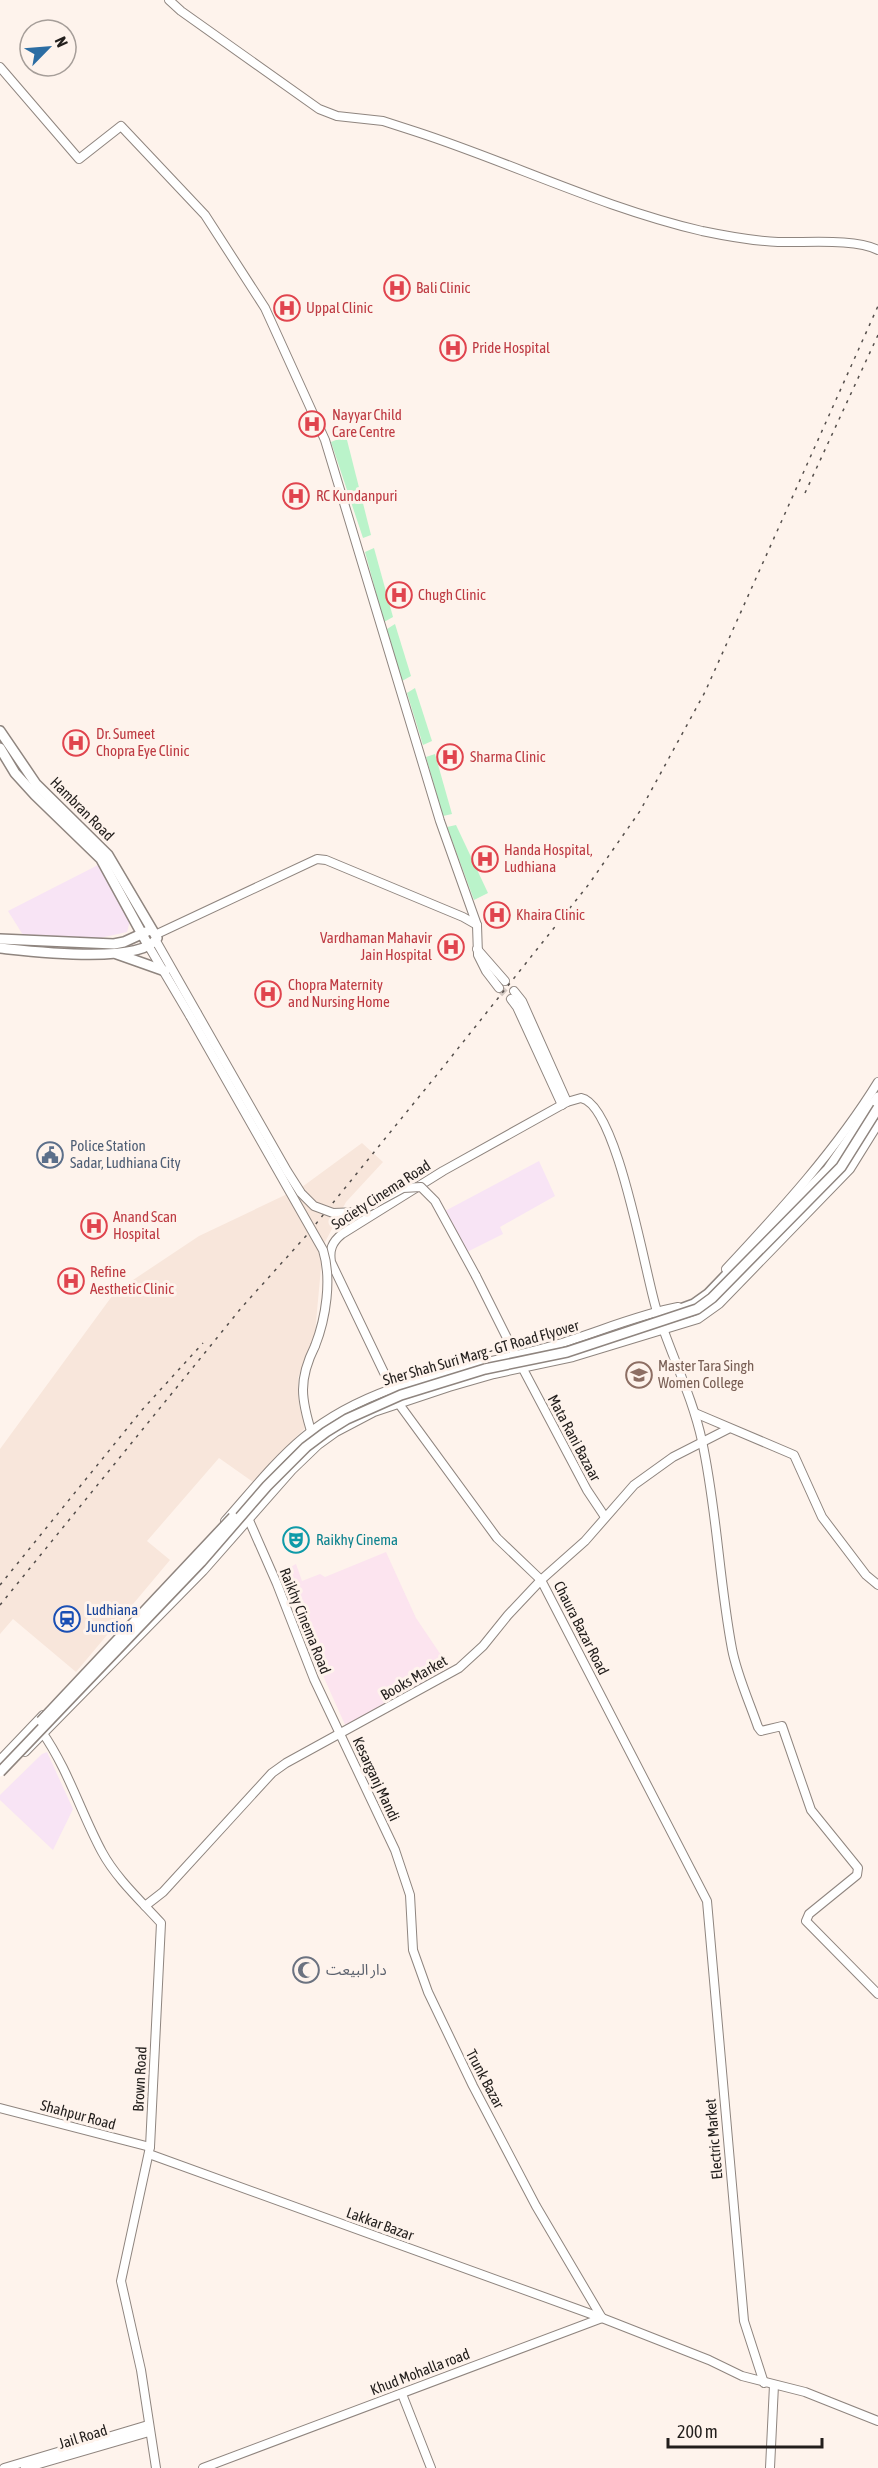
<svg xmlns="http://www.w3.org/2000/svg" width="878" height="2468" font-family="'Asap Condensed','Noto Sans Arabic',sans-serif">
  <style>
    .commercial { fill: #f8e4f5 }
    .built { fill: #f8e6db }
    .education { fill: #fce4ef }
    .green { fill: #baf3ca }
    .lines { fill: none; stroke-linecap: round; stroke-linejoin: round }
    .minor-tunnel { stroke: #d2c8c2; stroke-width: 8; stroke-dasharray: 8 4; stroke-linecap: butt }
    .minor-casing { stroke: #8f857f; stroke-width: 10 }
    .major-casing { stroke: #8f857f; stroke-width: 12 }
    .minor { stroke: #fff; stroke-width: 8 }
    .major { stroke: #fff; stroke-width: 9 }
    .rail { stroke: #554f4c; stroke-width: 1.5; stroke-dasharray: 3 6; stroke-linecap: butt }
    .minor-bridge-casing { stroke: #8f857f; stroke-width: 10; stroke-linecap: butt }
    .major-bridge-casing { stroke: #8f857f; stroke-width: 12; stroke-linecap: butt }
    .minor-bridge { stroke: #fff; stroke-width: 8 }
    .major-bridge { stroke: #fff; stroke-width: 9 }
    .labels { text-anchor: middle; stroke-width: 6; stroke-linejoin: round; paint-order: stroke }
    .health-label { font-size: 15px; fill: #be3a42; stroke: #fef3ec; text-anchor: start }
    .street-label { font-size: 15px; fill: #221e1c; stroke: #fef3ec }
    .service-label { font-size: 15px; fill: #4e5e75; stroke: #fef3ec; text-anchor: start }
    .education-label { font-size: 15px; fill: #785e54; stroke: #fef3ec; text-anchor: start }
    .culture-label { font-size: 15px; fill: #0d838f; stroke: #fef3ec; text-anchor: start }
    .transit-label { font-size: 15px; fill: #164399; stroke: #fef3ec; text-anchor: start }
    .worship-label { font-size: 15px; fill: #5b616d; stroke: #fef3ec; text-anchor: start }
  </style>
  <rect width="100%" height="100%" fill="#fef3ec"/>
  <g class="commercial">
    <path d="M100 864 131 917 127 932 91 940 23 935 8 911Z"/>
    <path d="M539 1161 555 1196 500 1227 503 1234 465 1253 445 1211Z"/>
    <path d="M47 1752 73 1809 53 1850 0 1800V1795L42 1754Z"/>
  </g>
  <path class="built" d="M362 1143 383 1162 346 1202 323 1246 315 1333 298 1378 299 1404 305 1428 253 1482 219 1458 147 1541 170 1560 76 1672 13 1619 0 1634V1449L115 1292 199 1236 302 1187Z"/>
  <path class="education" d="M386 1552 416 1618 449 1667 346 1727 317 1662 283 1571 296 1564 302 1581 320 1574 325 1577Z"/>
  <g class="green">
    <path d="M346 436 371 535 363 538 331 442Z"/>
    <path d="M374 548 393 617 384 622 365 552Z"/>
    <path d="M395 624 411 676 402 681 387 629Z"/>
    <path d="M415 688 432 741 423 745 407 693Z"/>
    <path d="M435 754 452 814 443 816 426 757Z"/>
    <path d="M456 825 488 893 474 900 447 827Z"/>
  </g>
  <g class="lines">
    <path class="minor-tunnel" d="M499 988 511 999"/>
    <g class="minor-casing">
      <g id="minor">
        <path d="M169 0 181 11 319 109 337 116 383 121 417 132C512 163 603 208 702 231 726 236 753 241 778 242 805 243 855 238 878 250"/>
        <path d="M0 67 79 159 121 126 205 215 265 308 325 440 440 821 477 925 478 955 486 971 499 988"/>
        <path d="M157 934 317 859 326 860 463 917 477 925"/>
        <path d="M156 941 197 1013"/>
        <path d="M148 945 190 1016"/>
        <path d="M477 949 505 981"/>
        <path d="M514 991 522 1001 567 1102"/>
        <path d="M511 999 517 1007 562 1105"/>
        <path d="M726 1269C781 1210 836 1150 878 1082"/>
        <path d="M476 1276 515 1354"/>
        <path d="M523 1369 587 1490 605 1517"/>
        <path d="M695 1413 794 1455 822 1517 866 1575 878 1585"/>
        <path d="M312 1434C301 1399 298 1380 315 1346"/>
        <path d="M248 1518 277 1584 314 1679 395 1850 410 1895 413 1950 428 1992 473 2086 536 2206 602 2318"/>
        <path d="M225 1521C250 1493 275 1461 304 1437 374 1379 471 1369 555 1345 596 1333 636 1315 678 1307"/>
        <path d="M42 1732C68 1769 81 1813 102 1852 116 1878 141 1901 161 1923L150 2147 121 2281 141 2370 156 2468"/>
        <path d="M25 1752 203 1571 292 1470 318 1445 336 1432 374 1412 449 1387 494 1374 573 1357 698 1319 719 1304 850 1169 878 1124"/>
        <path d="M0 1760 43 1715"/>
        <path d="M145 1906 163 1892 272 1773 286 1763 459 1668 483 1646 508 1615 541 1580 585 1541 634 1485 673 1457 728 1429"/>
        <path d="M0 2108 150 2147"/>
        <path d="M149 2154 602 2318 709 2360 742 2376 805 2392 878 2421"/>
        <path d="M764 2383 744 2321 707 1901 541 1580 497 1538 399 1404 331 1262C329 1250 332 1242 342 1234L443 1171 567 1102 581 1098C617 1104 645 1273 656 1308 670 1353 692 1395 702 1441 717 1510 719 1580 732 1649 737 1675 749 1701 758 1727L761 1731 782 1726 811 1810 858 1868 857 1875 809 1914 806 1921 878 1994"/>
        <path d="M402 2394 431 2468"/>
        <path d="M4 2468 148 2425"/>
        <path d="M25 2468 149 2432"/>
        <path d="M203 2468 602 2318"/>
        <path d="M770 2468 774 2385"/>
      </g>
    </g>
    <g class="major-casing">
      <g id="major">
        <path d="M0 731 36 784 108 855 157 938C141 965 29 951 0 948"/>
        <path d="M0 748 15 773 35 795 101 859 148 945"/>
        <path d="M0 939 114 944 124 942 148 931"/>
        <path d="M117 954 165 971"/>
        <path d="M667 1314 694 1304 708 1294 828 1169 878 1097"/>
      </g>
    </g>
    <use href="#minor" class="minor"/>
    <use href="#major" class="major"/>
    <g class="rail">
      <path d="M805 493 878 335"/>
      <path d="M0 1585 142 1410 203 1343"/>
      <path d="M0 1605 242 1307 306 1236 444 1066 589 884 640 811 705 692 878 306"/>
    </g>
    <g class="minor-bridge-casing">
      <g id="minor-bridge">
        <path d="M197 1013 287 1171 301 1193 314 1206 333 1213 359 1212 403 1188 421 1187 435 1201 476 1276"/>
        <path d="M190 1016 323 1250C332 1279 326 1318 315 1346"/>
      </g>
    </g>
    <g class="major-bridge-casing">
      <g id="major-bridge">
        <path d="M41 1721 233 1517"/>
        <path d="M0 1772 201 1562 267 1486 306 1447 326 1432 347 1419 401 1395 485 1369 567 1352 697 1309 712 1298 841 1167 878 1108"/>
      </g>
    </g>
    <use href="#minor-bridge" class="minor-bridge"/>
    <use href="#major-bridge" class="major-bridge"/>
  </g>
  <defs>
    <g id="hospital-ring" transform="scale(1.35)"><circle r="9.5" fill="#fef3ec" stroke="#e0444e" stroke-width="1.5"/><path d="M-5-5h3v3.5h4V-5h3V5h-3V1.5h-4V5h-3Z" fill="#e0444e"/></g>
    <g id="civic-ring" transform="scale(1.35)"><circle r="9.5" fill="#fef3ec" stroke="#5c6f8a" stroke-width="1.5"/><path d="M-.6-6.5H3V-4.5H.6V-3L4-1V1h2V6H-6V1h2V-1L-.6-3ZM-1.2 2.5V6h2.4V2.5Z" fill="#5c6f8a"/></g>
    <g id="university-ring" transform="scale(1.35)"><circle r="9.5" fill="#fef3ec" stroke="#8d6e63" stroke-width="1.5"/><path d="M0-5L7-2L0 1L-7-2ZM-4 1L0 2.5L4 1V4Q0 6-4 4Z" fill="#8d6e63"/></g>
    <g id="theatre-ring" transform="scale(1.35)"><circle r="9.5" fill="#fef3ec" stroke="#0f9aa8" stroke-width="1.5"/><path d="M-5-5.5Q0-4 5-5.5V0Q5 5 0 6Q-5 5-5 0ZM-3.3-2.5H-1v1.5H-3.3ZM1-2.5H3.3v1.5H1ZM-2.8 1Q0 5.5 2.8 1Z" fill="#0f9aa8"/></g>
    <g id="station-ring" transform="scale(1.35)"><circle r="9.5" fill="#fef3ec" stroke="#1a4fb4" stroke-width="1.5"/><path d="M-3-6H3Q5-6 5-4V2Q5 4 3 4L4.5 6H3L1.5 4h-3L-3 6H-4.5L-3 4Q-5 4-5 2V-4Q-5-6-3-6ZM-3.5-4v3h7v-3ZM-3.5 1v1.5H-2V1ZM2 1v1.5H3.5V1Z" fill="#1a4fb4"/></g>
    <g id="mosque-ring" transform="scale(1.35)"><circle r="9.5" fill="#fef3ec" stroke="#6b7280" stroke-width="1.5"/><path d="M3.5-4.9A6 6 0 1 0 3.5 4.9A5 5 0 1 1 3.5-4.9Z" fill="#6b7280"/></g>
  </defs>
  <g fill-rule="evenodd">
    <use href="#hospital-ring" x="397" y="288"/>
    <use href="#hospital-ring" x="287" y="308"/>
    <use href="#hospital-ring" x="453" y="348"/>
    <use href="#hospital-ring" x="312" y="424"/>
    <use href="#hospital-ring" x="296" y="496"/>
    <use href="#hospital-ring" x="399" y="595"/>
    <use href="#hospital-ring" x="76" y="743"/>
    <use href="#hospital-ring" x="450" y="757"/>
    <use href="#hospital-ring" x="485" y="859"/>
    <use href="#hospital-ring" x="497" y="915"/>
    <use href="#hospital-ring" x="451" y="947"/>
    <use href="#hospital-ring" x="268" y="994"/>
    <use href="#civic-ring" x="50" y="1155"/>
    <use href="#hospital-ring" x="94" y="1226"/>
    <use href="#hospital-ring" x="71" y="1281"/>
    <use href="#university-ring" x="639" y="1375"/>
    <use href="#theatre-ring" x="296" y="1540"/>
    <use href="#station-ring" x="67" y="1619"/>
    <use href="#mosque-ring" x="306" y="1970"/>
  </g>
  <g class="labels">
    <g class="health-label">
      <text x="416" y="293">Bali Clinic</text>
      <text x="306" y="313">Uppal Clinic</text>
      <text x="472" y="353">Pride Hospital</text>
      <text x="332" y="420">Nayyar Child<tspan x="332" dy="17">Care Centre</tspan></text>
      <text x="316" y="501">RC Kundanpuri</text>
      <text x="418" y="600">Chugh Clinic</text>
      <text x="96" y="739">Dr. Sumeet<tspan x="96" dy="17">Chopra Eye Clinic</tspan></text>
      <text x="470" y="762">Sharma Clinic</text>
      <text x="504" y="855">Handa Hospital,<tspan x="504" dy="17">Ludhiana</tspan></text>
      <text x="516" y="920">Khaira Clinic</text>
      <text x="432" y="943" text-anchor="end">Vardhaman Mahavir<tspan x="432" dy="17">Jain Hospital</tspan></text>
      <text x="288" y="990">Chopra Maternity<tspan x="288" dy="17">and Nursing Home</tspan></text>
      <text x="113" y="1222">Anand Scan<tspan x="113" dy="17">Hospital</tspan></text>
      <text x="90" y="1277">Refine<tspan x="90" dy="17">Aesthetic Clinic</tspan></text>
    </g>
    <g class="street-label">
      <text transform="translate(82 809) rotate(45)" y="5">Hambran Road</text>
      <text transform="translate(381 1195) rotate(-33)" y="5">Society Cinema Road</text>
      <text transform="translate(481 1353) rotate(-16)" y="5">Sher Shah Suri Marg - GT Road Flyover</text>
      <text transform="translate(574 1438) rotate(62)" y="5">Mata Rani Bazaar</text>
      <text transform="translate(305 1621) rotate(68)" y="5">Raikhy Cinema Road</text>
      <text transform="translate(581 1628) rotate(63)" y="5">Chaura Bazar Road</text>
      <text transform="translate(414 1678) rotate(-30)" y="5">Books Market</text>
      <text transform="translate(376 1779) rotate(65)" y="5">Kesarganj Mandi</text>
      <text transform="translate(140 2079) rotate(-87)" y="5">Brown Road</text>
      <text transform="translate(485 2079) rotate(62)" y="5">Trunk Bazar</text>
      <text transform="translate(78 2115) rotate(15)" y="5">Shahpur Road</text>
      <text transform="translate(714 2139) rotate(-95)" y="5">Electric Market</text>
      <text transform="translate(380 2224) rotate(20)" y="5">Lakkar Bazar</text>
      <text transform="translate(420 2372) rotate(-21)" y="5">Khud Mohalla road</text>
      <text transform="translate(83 2437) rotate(-17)" y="5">Jail Road</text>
    </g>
    <g class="service-label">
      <text x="70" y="1151">Police Station<tspan x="70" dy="17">Sadar, Ludhiana City</tspan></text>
    </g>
    <g class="education-label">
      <text x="658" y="1371">Master Tara Singh<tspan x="658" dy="17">Women College</tspan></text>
    </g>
    <g class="culture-label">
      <text x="316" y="1545">Raikhy Cinema</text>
    </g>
    <g class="transit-label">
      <text x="86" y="1615">Ludhiana<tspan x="86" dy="17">Junction</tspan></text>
    </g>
    <g class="worship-label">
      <text x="326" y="1975">دار البیعت</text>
    </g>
  </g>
  <g transform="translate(48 48) rotate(65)"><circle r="28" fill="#fef3ec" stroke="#a69e99" stroke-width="1.5"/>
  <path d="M0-4.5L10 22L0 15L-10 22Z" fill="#2c6da3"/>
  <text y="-9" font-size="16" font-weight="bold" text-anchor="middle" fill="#221e1c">N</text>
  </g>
  <path d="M668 2438v9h154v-9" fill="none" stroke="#221e1c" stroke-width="3"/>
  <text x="677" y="2438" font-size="18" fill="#221e1c" stroke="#fef3ec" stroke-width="4.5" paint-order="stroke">200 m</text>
</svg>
